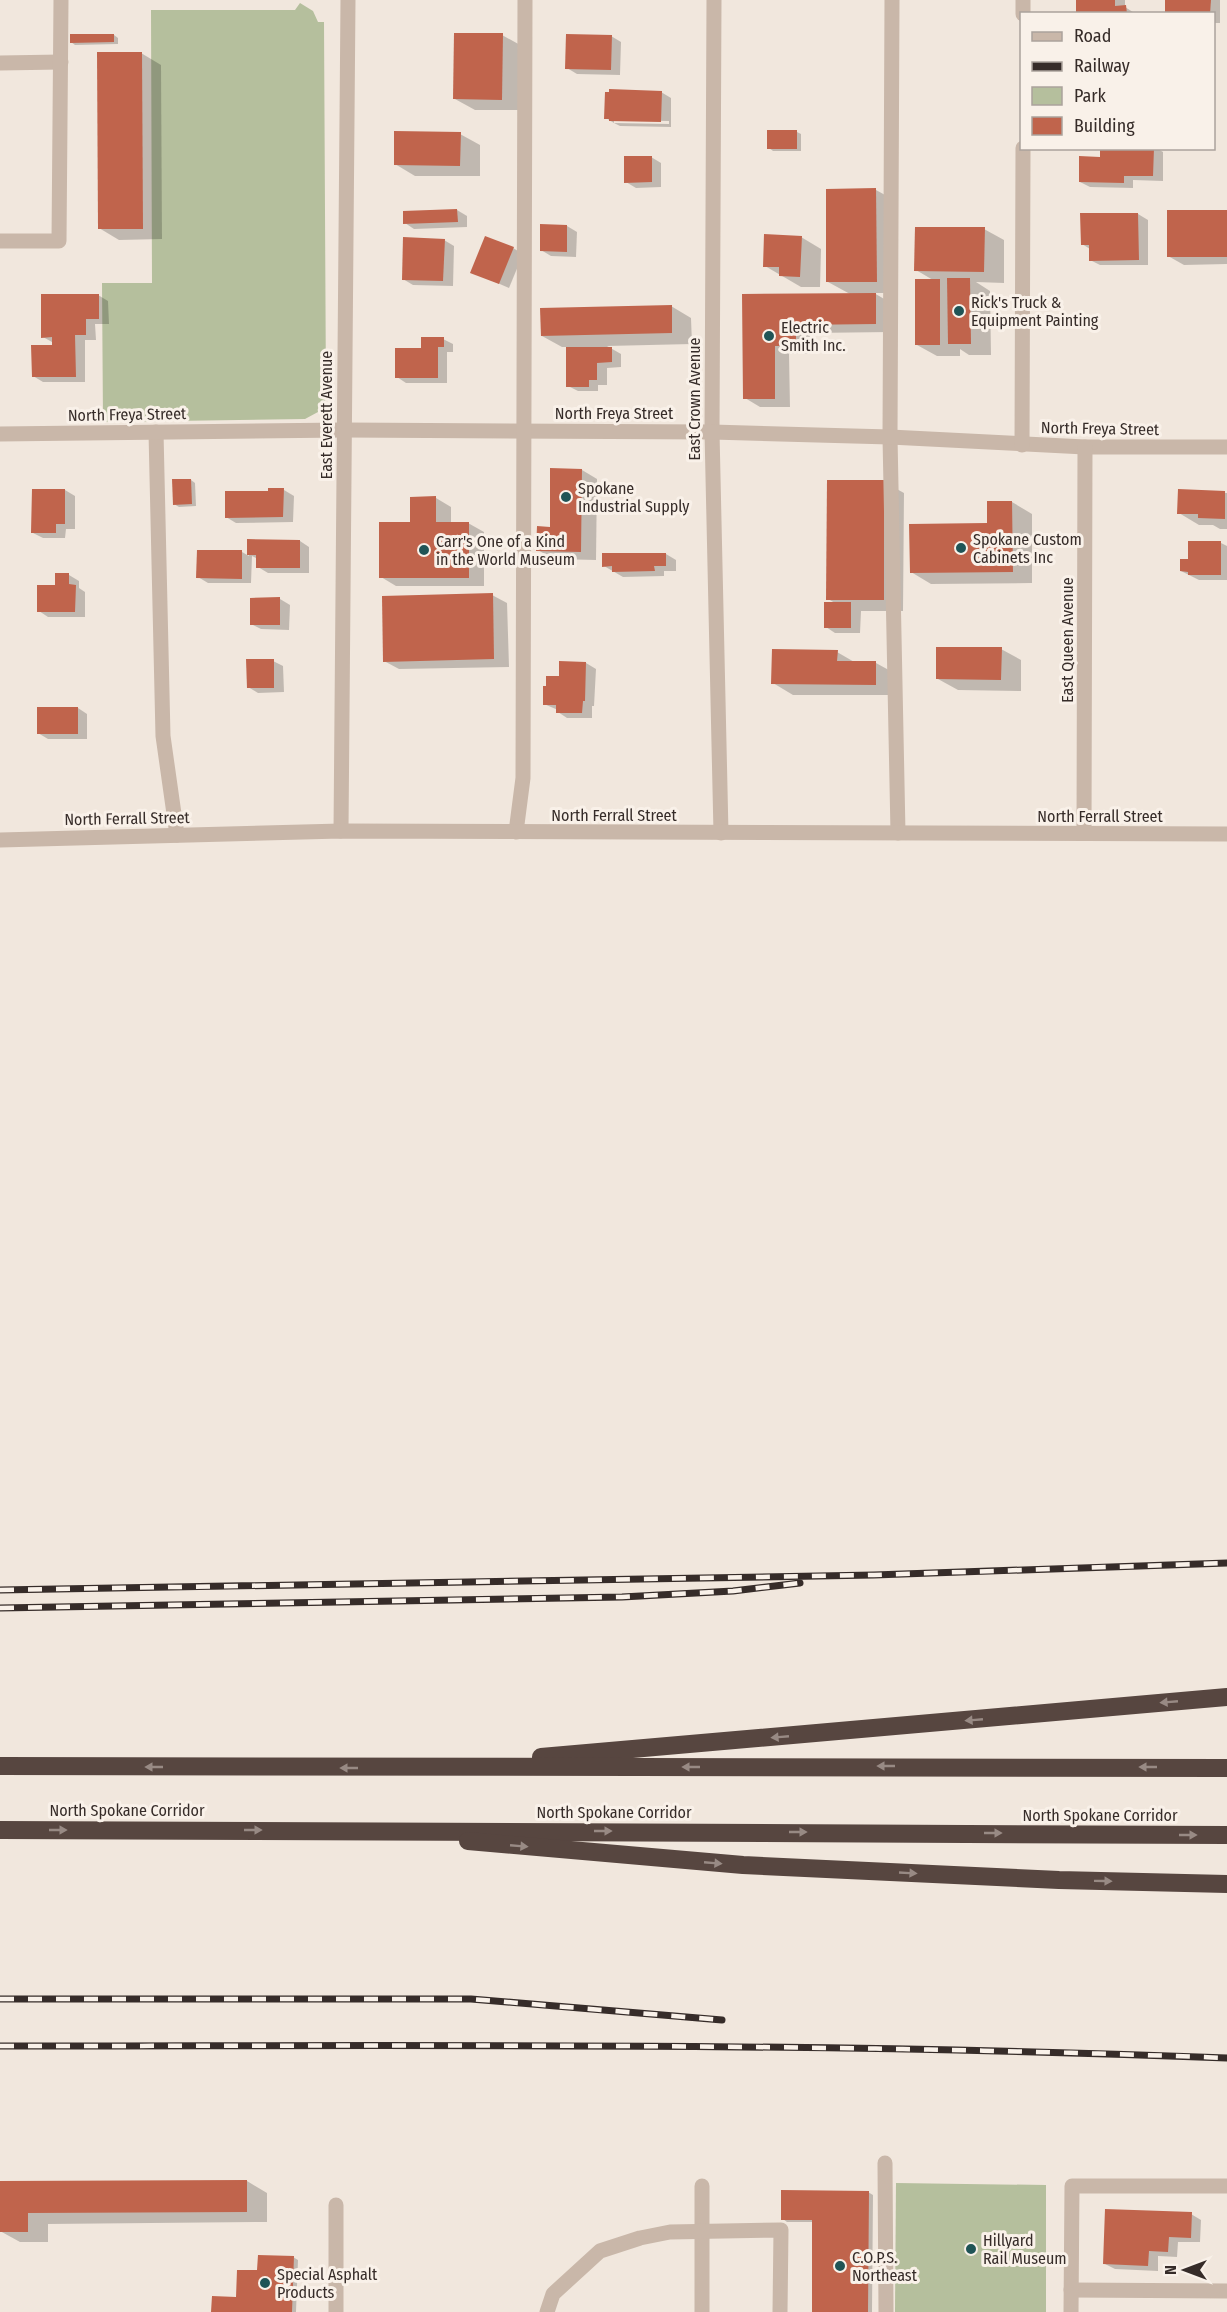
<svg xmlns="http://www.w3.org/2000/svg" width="1227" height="2312" font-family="'Fira Sans Condensed',sans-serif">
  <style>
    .green { fill: #b5bf9d }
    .shadow { fill: #0003 }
    .building { fill: #c0644c }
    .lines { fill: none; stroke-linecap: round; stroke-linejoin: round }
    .minor { stroke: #c9b7a9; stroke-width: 15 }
    .highway { stroke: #574640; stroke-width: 18 }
    .rail-casing { stroke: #362c29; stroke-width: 7 }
    .rail { stroke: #f9f1e9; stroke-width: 4.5; stroke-dasharray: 14; stroke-linecap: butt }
    .oneway { fill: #988a84 }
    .poi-dot { fill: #205456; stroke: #f9f1e9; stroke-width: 2 }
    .labels { text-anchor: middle; stroke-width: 6; stroke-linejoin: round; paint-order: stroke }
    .poi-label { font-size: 16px; fill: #362c29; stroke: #f9f1e9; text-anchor: start }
    .street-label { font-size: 16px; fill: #362c29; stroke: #f9f1e9 }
  </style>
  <rect width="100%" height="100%" fill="#f1e7dd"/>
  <g class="green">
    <path d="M300 3 313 11 318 22H324L326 399 318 412 305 419 103 422 102 283H152L151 10H295Z"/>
    <path d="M896 2183 1046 2185V2312H895Z"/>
  </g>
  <g class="shadow">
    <path d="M1078 0H1125V7L1136 14H1079Z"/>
    <path d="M1167 0H1220V23H1214V14H1166Z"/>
    <path d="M114 35 118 38V44L75 45 71 42Z"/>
    <path d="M502 35 522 46V110H475L455 99Z"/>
    <path d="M611 36 621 42 620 75 577 74 567 68Z"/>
    <path d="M141 53 161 65 162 239 119 240 99 228Z"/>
    <path d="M661 92 671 98V127L620 126 614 123 669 124V121L614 120V123L606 118Z"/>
    <path d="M797 132 801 134V151H773L769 148Z"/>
    <path d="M460 134 480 145V176H415L395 164Z"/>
    <path d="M1101 148H1156L1163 152V181L1133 180V188L1090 187 1080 182 1101 158Z"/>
    <path d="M651 157 661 163V187L636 188 626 182Z"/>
    <path d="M876 190 896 201V293H874L891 303V332L811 333V354H789L790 407H760L745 398 744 295 850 294 828 282Z"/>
    <path d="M457 210 467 216V227L414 229 405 223Z"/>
    <path d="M1227 212V264L1184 265 1168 256Z"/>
    <path d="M1138 214 1148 220V265H1100L1090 260V249L1082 244Z"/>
    <path d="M567 226 577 232 576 257 551 256 541 250Z"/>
    <path d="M984 229 1004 240V283L976 282 990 291 991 355H969L960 349V356H937L917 345 933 280 916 270Z"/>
    <path d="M801 237 821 249 820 287H801L765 266Z"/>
    <path d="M444 240 454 246 453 286 413 285 403 279Z"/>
    <path d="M513 248 523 254 509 288 472 272Z"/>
    <path d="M98 295 108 301 109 324H95L96 340H85V382H43L33 376 54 346 52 342 43 337Z"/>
    <path d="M671 306 691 318 692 344 607 346 621 354V367L607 368V385H598V391H578L568 386V347H562L542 336Z"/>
    <path d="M443 339 453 344V352H447V383H406L397 377 422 349Z"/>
    <path d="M582 470 597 479 596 560 553 559 538 550Z"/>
    <path d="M191 480 195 483 196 506 179 507 174 504Z"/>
    <path d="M884 482 904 493 903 611H861L860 633H835L826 627 835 603 828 599Z"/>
    <path d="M65 490 75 496V529H66L65 538H43L33 533Z"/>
    <path d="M284 490 294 496 293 522 236 523 226 517 270 492Z"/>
    <path d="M1179 491 1227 493V529H1220L1213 525H1199L1179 513Z"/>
    <path d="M436 498 451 507V523H468L484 532V586H396L381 577 412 523Z"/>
    <path d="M1012 502 1032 514V583L931 584 911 572 988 525Z"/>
    <path d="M249 541H300L309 547V573H268L258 567V559L252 556 251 583H208L198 577V551L242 552 249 556Z"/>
    <path d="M1221 543 1227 546V580H1199L1181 571 1190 561Z"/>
    <path d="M666 554 676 560V571H664V576L623 577 604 566Z"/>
    <path d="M69 575 79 581V588L85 592V617H48L39 611 56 586Z"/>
    <path d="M492 595 507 603 509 667 399 669 384 661Z"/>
    <path d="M280 599 290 605 289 630 261 629 251 624Z"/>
    <path d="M1001 649 1021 660V691L958 690 938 679Z"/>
    <path d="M837 652 856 663H876L896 674V695H793L773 683Z"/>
    <path d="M273 661 283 666 284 692 258 693 248 687Z"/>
    <path d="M586 663 596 669 594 706H592V718H567L558 712V710L544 704 547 687 560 677Z"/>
    <path d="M78 708 87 714V739H48L38 733Z"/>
    <path d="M247 2181 267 2193V2222L48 2224V2242H20L0 2231V2183Z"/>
    <path d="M868 2192 873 2195 872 2312H813L814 2222H787L783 2219Z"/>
    <path d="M1191 2214 1201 2220 1200 2242H1178L1177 2257 1158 2256V2271L1115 2269 1105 2264Z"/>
    <path d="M293 2257 298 2260 296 2312H213L238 2298 259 2272Z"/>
  </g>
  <g class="building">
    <path d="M1076 0H1115V6L1126 5 1127 14H1076Z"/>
    <path d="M1165 0H1211L1210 14H1165Z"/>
    <path d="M454 33H503L502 100 453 99Z"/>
    <path d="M70 34H114V42L70 43Z"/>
    <path d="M566 34 612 35 611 70 565 69Z"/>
    <path d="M97 52H142L143 229H98Z"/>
    <path d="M609 89 662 91 661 122 609 121V119H604L605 92H609Z"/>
    <rect x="767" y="130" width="30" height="19"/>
    <path d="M394 131 461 132 460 166 394 165Z"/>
    <path d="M1100 148H1154L1153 176H1124V183L1079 182V156L1100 157Z"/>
    <path d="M624 156H652V182L624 183Z"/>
    <path d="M876 188 877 282H826V189Z"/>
    <path d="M457 209 458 222 403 224V211Z"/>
    <rect x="1167" y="210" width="60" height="47"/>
    <path d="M1080 213H1138L1139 260 1089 261V245H1081Z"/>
    <path d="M540 224 567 225V252L540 251Z"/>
    <path d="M915 227H985L984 272 914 271Z"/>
    <path d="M764 234 802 236 800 277 779 276V267H763Z"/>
    <path d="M485 236 514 247 499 284 470 273Z"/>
    <path d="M403 237 445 239 443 281 402 280Z"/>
    <path d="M947 278H970L971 344H948Z"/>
    <rect x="915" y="279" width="25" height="66"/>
    <path d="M876 293V324L796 325V346H775V399H743L742 294Z"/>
    <path d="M41 294H99V319H86V335H75L76 377H32L31 345H52V337L41 338Z"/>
    <path d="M672 305V333L541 336 540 308Z"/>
    <path d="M421 337H444V347H438V378H395V348H421Z"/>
    <path d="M566 347H612V362L597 363V380H589V387H566Z"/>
    <path d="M550 468 582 469 581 552 536 551 537 526 550 527Z"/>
    <path d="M172 479H191L192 504 173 505Z"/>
    <path d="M827 480H884V600H826Z"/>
    <path d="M268 488H284L283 517 225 518V491H268Z"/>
    <path d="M32 489H65V524H56V533H31Z"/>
    <path d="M1178 489 1225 491V519L1198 518V514H1177Z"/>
    <path d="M436 496V522H469V578H379V522H410V497Z"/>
    <path d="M987 501H1012L1013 572 910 573 909 524 987 523Z"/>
    <path d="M247 539 300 540V568H256V555H247Z"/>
    <path d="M1188 541H1221V575H1188V572L1180 571V559H1188Z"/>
    <path d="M197 550H242V579L196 578Z"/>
    <path d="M602 553H666V566H654L655 571 612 572V566L602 567Z"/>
    <path d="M55 573H69V584L76 585 75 612H37V585H55Z"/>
    <path d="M493 593 494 659 383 662 382 596Z"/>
    <path d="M280 597V625H250V598Z"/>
    <rect x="824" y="602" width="27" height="26"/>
    <path d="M936 647H1002L1001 680 936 679Z"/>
    <path d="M772 649 838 650 837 661H876V685L771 684Z"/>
    <path d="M246 659H274V688H247Z"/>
    <path d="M559 661 586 662 585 701H583L582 713H556V705H543V686H546V676H559Z"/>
    <rect x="37" y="707" width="41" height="27"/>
    <path d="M247 2180V2212L28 2213V2232H0V2181Z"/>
    <path d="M781 2190 869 2191 868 2312H812V2220H781Z"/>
    <path d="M1105 2209 1192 2212 1191 2238 1169 2237 1168 2252 1149 2251 1148 2266 1103 2264Z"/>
    <path d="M258 2255 294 2256 292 2312H211L212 2296 236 2297 237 2270H257Z"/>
  </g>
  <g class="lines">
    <g class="minor">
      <path d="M714 0 712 432 721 833"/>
      <path d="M892 0 890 437 898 833"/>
      <path d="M1023 14V0"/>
      <path d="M0 63 61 62"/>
      <path d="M0 241H59L61 0"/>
      <path d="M156 432 163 736 177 835"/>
      <path d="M0 434 344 430 712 432 890 437 1085 447H1227"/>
      <path d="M1022 445 1023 148"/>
      <path d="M341 831 348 0"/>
      <path d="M516 832 523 778 525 0"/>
      <path d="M1084 833 1085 447"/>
      <path d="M0 840 341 831 1227 834"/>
      <path d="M885 2163 886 2312"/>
      <path d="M702 2186V2312"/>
      <path d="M336 2205V2312"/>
      <path d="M1071 2290 1227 2291"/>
      <path d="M547 2312 553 2294 600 2251 640 2238 670 2232 781 2230 780 2312"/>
      <path d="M1071 2312 1072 2186H1227"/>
    </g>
    <g class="highway">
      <path d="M541 1757 1227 1697"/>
      <path d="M0 1766 1227 1768"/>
      <path d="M0 1830 1227 1835"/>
      <path d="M468 1841 743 1865 1059 1880 1227 1884"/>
    </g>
    <g class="rail-casing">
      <g id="rail">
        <path d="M0 1590 874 1575 1227 1563"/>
        <path d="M0 1608 622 1597 733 1591 800 1583"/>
        <path d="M0 1999H471L722 2020"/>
        <path d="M0 2046C409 2046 818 2042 1227 2058"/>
      </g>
    </g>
    <use href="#rail" class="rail"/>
  </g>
  <defs><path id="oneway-solid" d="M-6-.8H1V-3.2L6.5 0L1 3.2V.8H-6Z" transform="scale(1.5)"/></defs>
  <g class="oneway">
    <use href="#oneway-solid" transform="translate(1169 1702) rotate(175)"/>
    <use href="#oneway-solid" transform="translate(974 1720) rotate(175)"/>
    <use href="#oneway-solid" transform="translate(780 1737) rotate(175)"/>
    <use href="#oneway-solid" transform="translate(886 1766) rotate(180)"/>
    <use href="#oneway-solid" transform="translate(154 1767) rotate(-180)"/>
    <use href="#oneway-solid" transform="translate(691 1767) rotate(180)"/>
    <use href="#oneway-solid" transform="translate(1148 1767) rotate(-180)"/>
    <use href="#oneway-solid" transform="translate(349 1768) rotate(-180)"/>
    <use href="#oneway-solid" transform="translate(58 1830)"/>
    <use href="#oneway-solid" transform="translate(253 1830)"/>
    <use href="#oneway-solid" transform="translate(603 1831)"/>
    <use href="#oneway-solid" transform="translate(798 1832)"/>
    <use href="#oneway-solid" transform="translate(993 1833)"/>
    <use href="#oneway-solid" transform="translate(1188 1835)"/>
    <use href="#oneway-solid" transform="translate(519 1846) rotate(5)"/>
    <use href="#oneway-solid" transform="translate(713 1863) rotate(5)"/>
    <use href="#oneway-solid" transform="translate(908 1873) rotate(3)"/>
    <use href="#oneway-solid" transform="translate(1103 1881) rotate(1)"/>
  </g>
  <g class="poi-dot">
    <circle cx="959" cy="311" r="6"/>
    <circle cx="769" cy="336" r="6"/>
    <circle cx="566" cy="497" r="6"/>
    <circle cx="961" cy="548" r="6"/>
    <circle cx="424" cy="550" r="6"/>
    <circle cx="971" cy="2249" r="6"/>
    <circle cx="840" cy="2266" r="6"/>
    <circle cx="265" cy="2283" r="6"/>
  </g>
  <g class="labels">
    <g class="poi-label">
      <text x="971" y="308">Rick's Truck &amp;<tspan x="971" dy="18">Equipment Painting</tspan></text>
      <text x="781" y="333">Electric<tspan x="781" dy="18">Smith Inc.</tspan></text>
      <text x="578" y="494">Spokane<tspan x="578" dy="18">Industrial Supply</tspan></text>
      <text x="973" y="545">Spokane Custom<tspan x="973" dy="18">Cabinets Inc</tspan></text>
      <text x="436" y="547">Carr's One of a Kind<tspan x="436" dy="18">in the World Museum</tspan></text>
      <text x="983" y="2246">Hillyard<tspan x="983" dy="18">Rail Museum</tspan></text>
      <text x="852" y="2263">C.O.P.S.<tspan x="852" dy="18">Northeast</tspan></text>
      <text x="277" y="2280">Special Asphalt<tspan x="277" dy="18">Products</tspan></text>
    </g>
    <g class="street-label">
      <text transform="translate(694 399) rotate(-90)" y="6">East Crown Avenue</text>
      <text x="614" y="419">North Freya Street</text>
      <text transform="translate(127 414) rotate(-1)" y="6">North Freya Street</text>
      <text transform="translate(326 415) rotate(-90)" y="6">East Everett Avenue</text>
      <text transform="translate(1100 428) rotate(1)" y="6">North Freya Street</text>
      <text transform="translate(1067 640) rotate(-90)" y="6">East Queen Avenue</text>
      <text x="614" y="821">North Ferrall Street</text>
      <text x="1100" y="822">North Ferrall Street</text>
      <text transform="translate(127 818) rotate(-1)" y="6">North Ferrall Street</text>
      <text x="127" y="1816">North Spokane Corridor</text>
      <text x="614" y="1818">North Spokane Corridor</text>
      <text x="1100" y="1821">North Spokane Corridor</text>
    </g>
  </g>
  <rect x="1020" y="12" width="195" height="138" fill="#f9f1e9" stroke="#aba29c" stroke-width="1.5"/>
  <rect x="1032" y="32" width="30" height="9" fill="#c9b7a9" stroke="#aba29c" stroke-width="1.5"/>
  <text x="1074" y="42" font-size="18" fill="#362c29">Road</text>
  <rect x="1032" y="62" width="30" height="9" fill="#362c29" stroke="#aba29c" stroke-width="1.5"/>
  <text x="1074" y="72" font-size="18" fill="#362c29">Railway</text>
  <rect x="1032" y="87" width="30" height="18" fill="#b5bf9d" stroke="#aba29c" stroke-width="1.5"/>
  <text x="1074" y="102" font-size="18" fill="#362c29">Park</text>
  <rect x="1032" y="117" width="30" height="18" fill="#c0644c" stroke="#aba29c" stroke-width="1.5"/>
  <text x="1074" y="132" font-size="18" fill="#362c29">Building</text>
  <g transform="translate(1185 2270) rotate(270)" stroke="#f9f1e9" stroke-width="4.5" paint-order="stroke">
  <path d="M0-4.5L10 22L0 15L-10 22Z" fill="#362c29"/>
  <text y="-9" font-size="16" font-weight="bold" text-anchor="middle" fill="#362c29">N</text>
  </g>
</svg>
